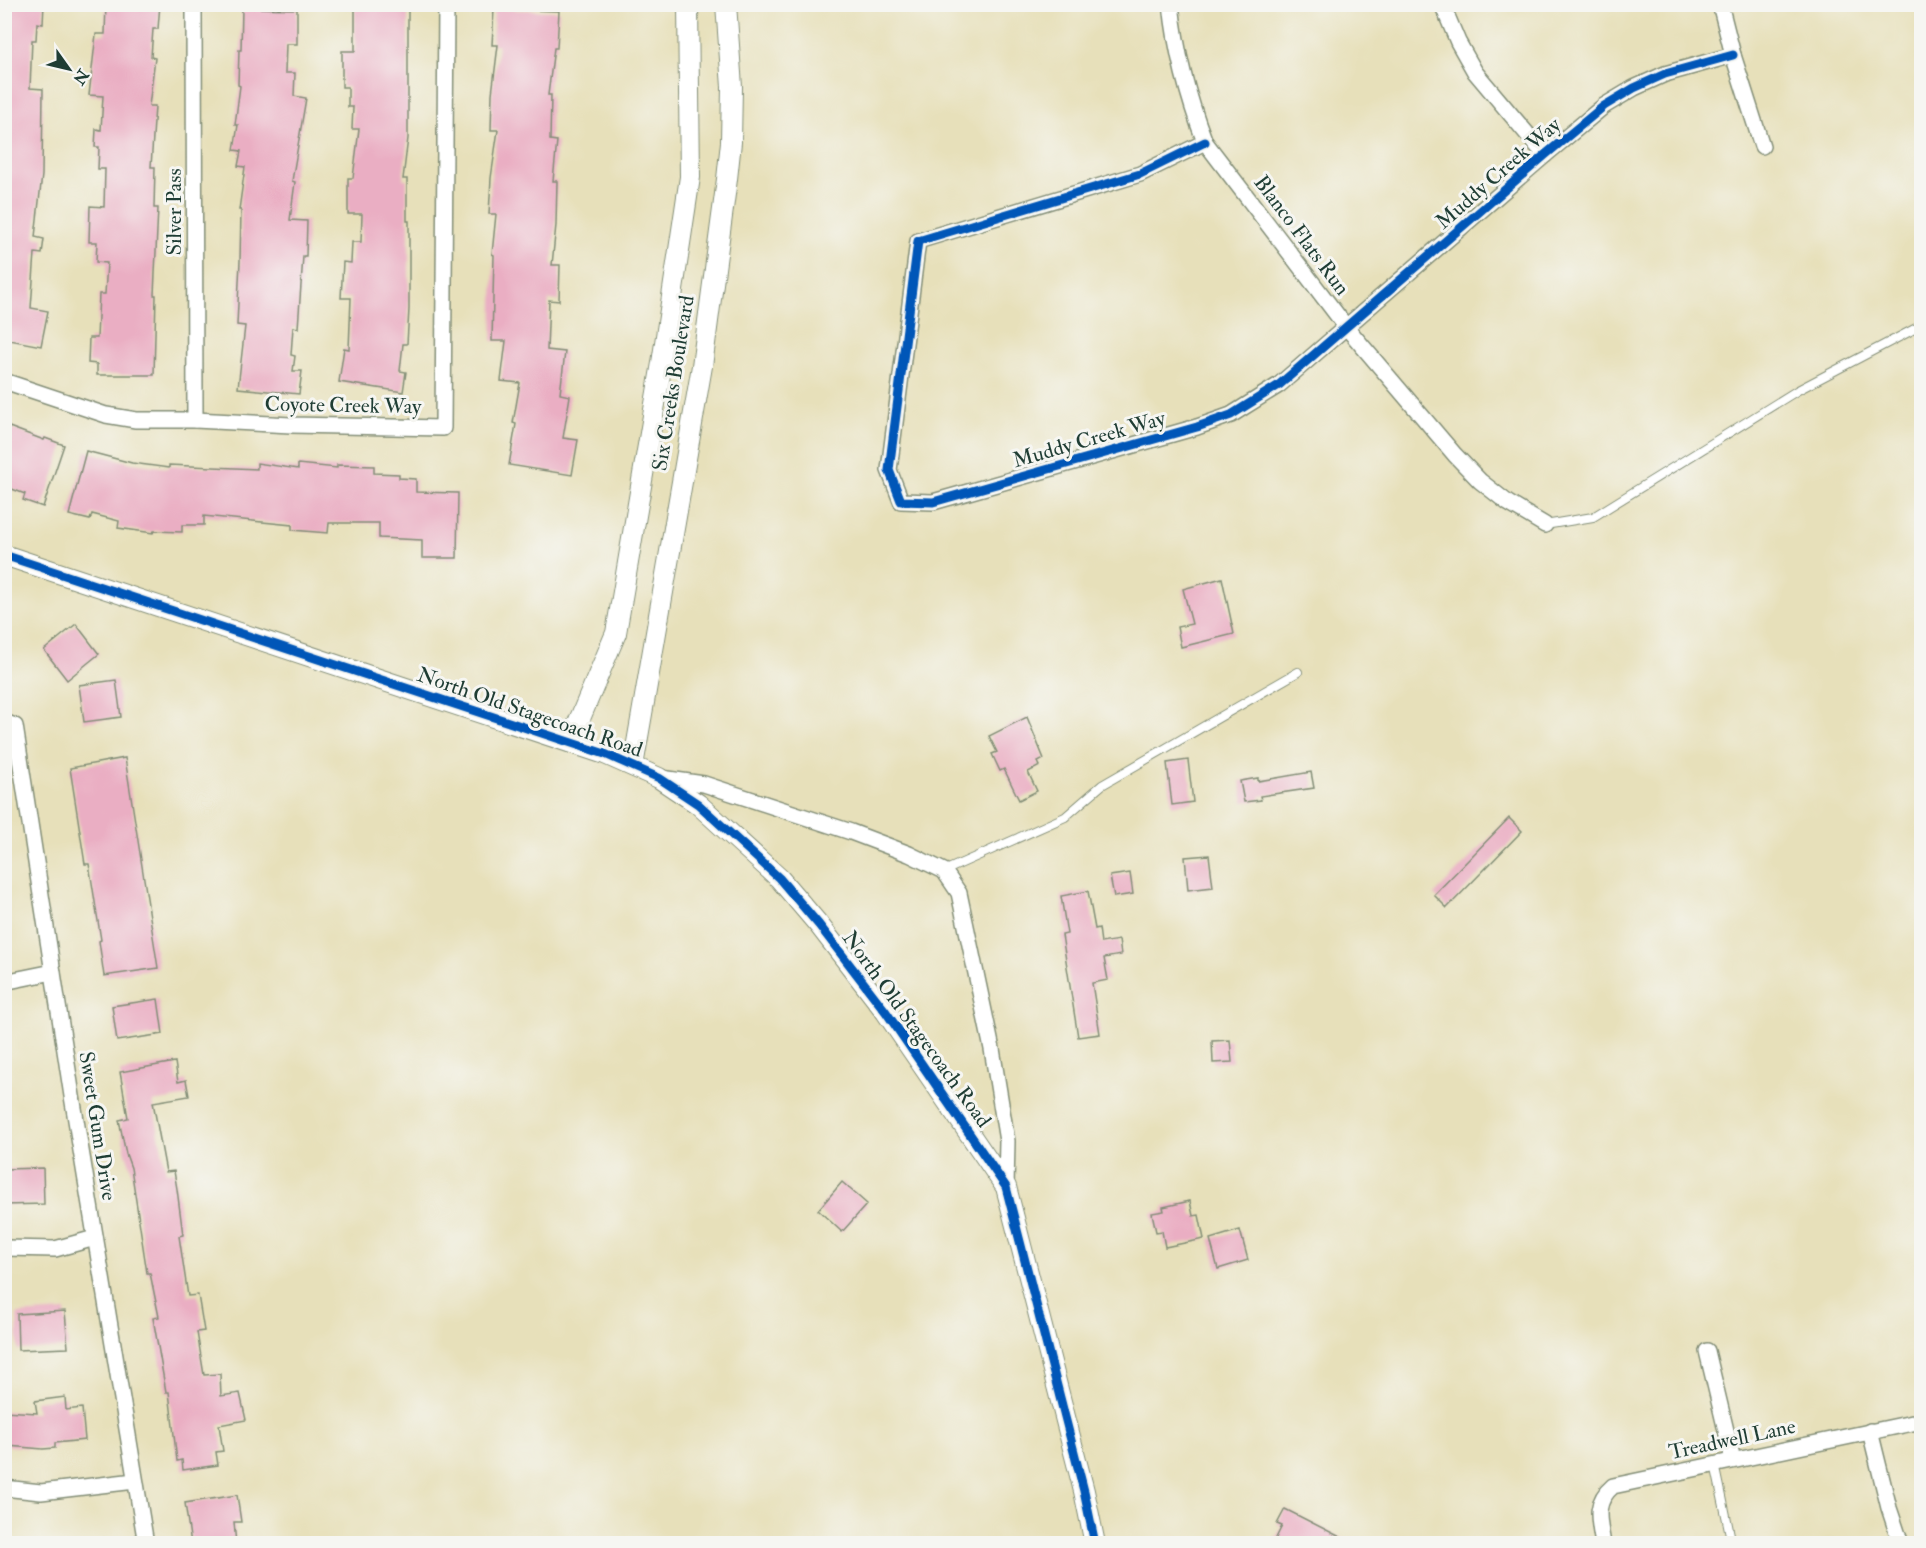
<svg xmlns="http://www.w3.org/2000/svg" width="1926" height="1548" font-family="'IM FELL Double Pica',serif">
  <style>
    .building { fill: #eaaec3 }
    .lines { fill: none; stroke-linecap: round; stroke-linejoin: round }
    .service-casing { stroke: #838e77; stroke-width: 10 }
    .minor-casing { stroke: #838e77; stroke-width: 18 }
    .tertiary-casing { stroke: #838e77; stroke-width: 22 }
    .service { stroke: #fff; stroke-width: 8 }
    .minor { stroke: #fff; stroke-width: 15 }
    .tertiary { stroke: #fff; stroke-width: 20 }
    .cycleway-casing { stroke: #f6f6f2; stroke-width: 13 }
    .cycleway { stroke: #0057b8; stroke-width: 9 }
    .labels { text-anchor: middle; stroke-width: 6; stroke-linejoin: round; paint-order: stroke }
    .street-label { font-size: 21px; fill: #1f3d34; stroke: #f6f6f2 }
  </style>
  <rect width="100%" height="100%" fill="#f6f6f2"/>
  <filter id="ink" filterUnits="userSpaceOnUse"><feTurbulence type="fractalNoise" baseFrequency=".0167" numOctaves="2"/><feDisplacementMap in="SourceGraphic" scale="12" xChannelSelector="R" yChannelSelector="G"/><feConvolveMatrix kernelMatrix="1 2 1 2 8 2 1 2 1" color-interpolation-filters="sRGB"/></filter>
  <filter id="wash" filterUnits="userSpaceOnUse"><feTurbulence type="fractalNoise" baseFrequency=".008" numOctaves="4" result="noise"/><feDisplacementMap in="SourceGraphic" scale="24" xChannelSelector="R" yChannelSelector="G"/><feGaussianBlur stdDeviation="1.35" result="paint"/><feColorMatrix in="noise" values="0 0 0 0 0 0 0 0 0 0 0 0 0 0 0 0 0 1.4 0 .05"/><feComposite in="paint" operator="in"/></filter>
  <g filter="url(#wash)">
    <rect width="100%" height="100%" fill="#e7e0ba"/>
    <g id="blocks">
      <g class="building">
        <path d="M4 4H44L43 24 37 23 36 40H32L30 88 43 89 42 175 35 237 44 239 42 254 35 253 31 308 48 311 41 346 4 339Z"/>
        <path d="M106 4H160L158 29H153L151 57 155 58 149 106H155L151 167H155L154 208H158L154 295H156L154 375H97V364L88 363 89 338H97L99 294H105L107 263 96 262 97 242H89L90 206 104 207 105 169H98L99 147H95L96 129 101 130 103 96 89 95 96 34H105Z"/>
        <path d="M242 8 297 9V44H286L285 73H295L294 96 306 98 292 181 295 182 290 220 307 221 306 256H303L298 328 293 327 291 355 295 356 293 371H302L299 394 238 388 245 326 237 325 240 261 241 210H239L245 167 238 166 241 151 234 150 238 125H235L240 86 238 85 239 50H241Z"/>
        <path d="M355 8H408V138L403 179H407V221H409V309L407 344H403L400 371 406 372 403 392 339 382 344 348 349 349 351 298H341L343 262 351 263 352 242H361L362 214H348V178H353L359 129H352L353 107H348V87H342V51H355Z"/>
        <path d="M494 9 559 11 557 48H554L548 95H551L550 140 557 141 553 181H557L556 225 552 265H560L559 301 549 300 547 350 565 352 560 394 570 396 563 438 578 440 572 475 509 465 516 424 513 423 520 383 501 381 506 341H492L494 255 492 254 496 214H489L491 178 498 130H491L492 94 498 45H492Z"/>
        <path d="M4 425 44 440 45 438 64 445 43 507 23 500 25 494 4 486Z"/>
        <path d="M86 451 132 463 169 468V465L257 469V463L298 469V464L337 468V465L374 466V473L399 474V478L416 479V492L458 493 457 558H422V540L379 538V523H329L328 533 292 530V525L204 516V525H182V532L154 531 153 533 118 528 119 521 92 514 90 520 69 515Z"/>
        <path d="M1222 578 1234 634 1181 647 1177 627 1192 624 1183 589Z"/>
        <path d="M76 624 99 654 67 680 44 650Z"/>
        <path d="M116 680 121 717 84 722 79 685Z"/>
        <path d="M1027 717 1044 759 1038 762 1040 766 1028 772 1037 791 1019 800 1004 769 1000 771 992 754 997 752 989 736Z"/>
        <path d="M125 758 158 968 104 976 99 941 101 940 89 864H85L70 768Z"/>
        <path d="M1188 760 1193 802 1172 805 1167 763Z"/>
        <path d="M1311 772 1314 788 1260 796 1261 800 1244 802 1240 781 1258 778V781Z"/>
        <path d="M1509 818 1522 831 1447 908 1434 895Z"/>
        <path d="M1209 855 1213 887 1188 890 1185 857Z"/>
        <path d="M1130 873 1133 894 1114 897 1110 876Z"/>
        <path d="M1088 891 1095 929 1099 928 1101 943 1119 940 1121 955 1104 958 1108 980 1092 983 1100 1034 1078 1037 1062 935 1067 934 1061 896Z"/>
        <path d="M158 999 163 1034 117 1041 112 1006Z"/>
        <path d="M1230 1040 1232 1062 1213 1063 1212 1041Z"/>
        <path d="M175 1062 178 1082 186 1080 189 1096 153 1102 166 1172 174 1171 177 1189 183 1235 179 1236 188 1296 198 1295 204 1331 197 1332 204 1375 220 1374 221 1396 240 1393 246 1420 219 1425 223 1451 216 1452 218 1465 183 1470 182 1460 177 1461 169 1392H166L153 1318 159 1317 150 1273H147L131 1168 126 1154 119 1120 128 1118 120 1072Z"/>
        <path d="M43 1168 44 1204 4 1205V1169Z"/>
        <path d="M842 1182 867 1204 842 1232 818 1210Z"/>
        <path d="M1190 1201 1193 1216 1199 1215 1204 1239 1165 1247 1162 1231 1156 1232 1152 1213 1164 1211 1163 1207Z"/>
        <path d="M1240 1230 1248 1260 1218 1269 1210 1239Z"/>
        <path d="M65 1311 68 1348 18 1350 17 1314Z"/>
        <path d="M65 1397 66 1410 82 1408 85 1440 55 1443V1448L43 1449 8 1446V1444L4 1443V1411L37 1413 35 1401Z"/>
        <path d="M237 1495 241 1522H234L236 1544H191L185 1503Z"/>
        <path d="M1285 1509 1354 1544H1273L1282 1526 1277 1524Z"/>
      </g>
    </g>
  </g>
  <g filter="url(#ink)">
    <use href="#blocks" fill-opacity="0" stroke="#838e77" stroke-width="1.5"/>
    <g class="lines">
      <g class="service-casing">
        <g id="service">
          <path d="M1545 525 1593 517 1798 390 1922 325"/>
          <path d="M944 871 1065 817 1102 785 1298 672"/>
          <path d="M1715 1464 1732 1544"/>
        </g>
      </g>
      <g class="minor-casing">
        <g id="minor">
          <path d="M194 4 195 420"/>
          <path d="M1171 4C1176 52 1188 98 1205 142L1347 328 1455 455 1480 481 1508 503 1545 525"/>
          <path d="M1442 4 1458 42 1475 72 1545 155"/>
          <path d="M1720 4 1733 55 1762 146"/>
          <path d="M1205 142 1140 174 918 241 889 470 901 501 933 502 1197 427 1231 415 1279 385 1545 155 1604 106 1634 88 1665 74 1733 55"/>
          <path d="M4 381 106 415 136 420H195L291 425 443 428 446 4"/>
          <path d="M4 722 15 726 72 1096 146 1544"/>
          <path d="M661 778 704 784 851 832 909 854 944 871 959 893 992 1049 1007 1141 1006 1187"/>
          <path d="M4 982 53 972"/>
          <path d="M4 1248 55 1249 95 1238"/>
          <path d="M1707 1351 1733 1460"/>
          <path d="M1870 1431 1889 1508 1901 1544"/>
          <path d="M4 1488 41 1492 135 1481"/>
          <path d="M1603 1544C1599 1520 1593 1503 1613 1486L1922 1421"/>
        </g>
      </g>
      <g class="tertiary-casing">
        <g id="tertiary">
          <path d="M4 555 605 754 659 778 698 804 779 878 819 925 886 1012 1006 1187 1084 1491 1095 1544"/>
          <path d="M570 742 616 633 662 363 690 177 688 4"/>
          <path d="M633 766 702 366 727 179 731 142 732 87 726 4"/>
        </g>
      </g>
      <use href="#service" class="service"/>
      <use href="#minor" class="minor"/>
      <use href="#tertiary" class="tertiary"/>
      <g class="cycleway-casing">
        <g id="cycleway">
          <path d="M1205 142 1140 174 918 241 889 470 901 501 933 502 1197 427 1231 415 1279 385 1545 155 1604 106 1634 88 1665 74 1733 55"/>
          <path d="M4 555 605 754 659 778 698 804 779 878 819 925 886 1012 1006 1187 1084 1491 1095 1544"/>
        </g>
      </g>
      <use href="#cycleway" class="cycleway"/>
    </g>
  </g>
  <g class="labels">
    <g class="street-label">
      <text transform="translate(1498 173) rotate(-41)" y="7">Muddy Creek Way</text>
      <text transform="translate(174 212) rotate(-90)" y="7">Silver Pass</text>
      <text transform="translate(1302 235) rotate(53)" y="7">Blanco Flats Run</text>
      <text transform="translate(673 383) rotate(-81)" y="7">Six Creeks Boulevard</text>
      <text transform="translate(343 405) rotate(1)" y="7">Coyote Creek Way</text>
      <text transform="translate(1089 439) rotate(-16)" y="7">Muddy Creek Way</text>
      <text transform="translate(530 712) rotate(19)" y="7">North Old Stagecoach Road</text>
      <text transform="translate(917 1029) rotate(54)" y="7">North Old Stagecoach Road</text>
      <text transform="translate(98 1126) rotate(81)" y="7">Sweet Gum Drive</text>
      <text transform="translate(1732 1439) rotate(-12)" y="7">Treadwell Lane</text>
    </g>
  </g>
  <rect width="1926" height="1548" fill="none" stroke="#f6f6f2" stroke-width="24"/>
  <g transform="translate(69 69) rotate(124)" stroke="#f6f6f2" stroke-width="4.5" paint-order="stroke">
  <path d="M0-4.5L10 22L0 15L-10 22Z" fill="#1f3d34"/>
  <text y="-9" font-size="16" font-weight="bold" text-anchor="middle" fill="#1f3d34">N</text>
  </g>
</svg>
